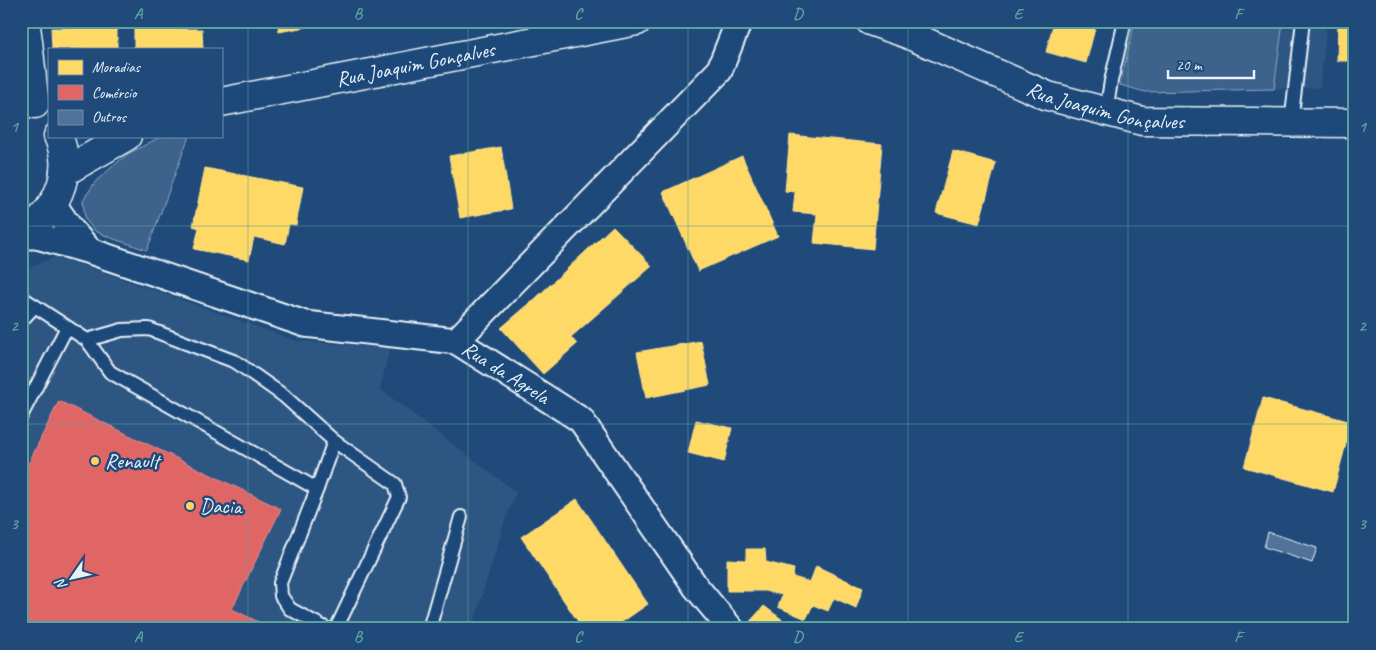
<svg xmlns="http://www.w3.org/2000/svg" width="1376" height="650" font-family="Caveat,sans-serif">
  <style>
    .built { fill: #2e5683 }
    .green { fill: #3c628c; stroke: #92aac2 }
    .homes { fill: #ffd966; stroke: #f8e092 }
    .shops { fill: #e06666; stroke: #e29092 }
    .building { fill: #517399; stroke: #e8f1f8 }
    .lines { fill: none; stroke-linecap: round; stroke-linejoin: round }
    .lane-casing { stroke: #e8f1f8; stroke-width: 16 }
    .street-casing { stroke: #e8f1f8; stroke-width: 29 }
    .secondary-casing { stroke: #e8f1f8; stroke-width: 31 }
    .lane { stroke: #1f4a7a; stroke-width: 12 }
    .street { stroke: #1f4a7a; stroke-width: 25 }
    .secondary { stroke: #1f4a7a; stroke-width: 28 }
    .grid { fill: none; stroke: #5ba19e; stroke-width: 1; stroke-opacity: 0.55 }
    .poi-dot { fill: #ffd166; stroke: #1f4a7a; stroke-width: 2 }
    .labels { text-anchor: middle; stroke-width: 5; stroke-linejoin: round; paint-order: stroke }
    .street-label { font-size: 21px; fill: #e8f1f8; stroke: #1f4a7a }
    .poi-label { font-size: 21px; fill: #e8f1f8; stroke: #1f4a7a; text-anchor: start }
    .neatline { fill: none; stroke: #5ba19e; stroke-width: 2 }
    .grid-label { font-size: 16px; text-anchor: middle; font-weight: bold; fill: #5ba19e }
  </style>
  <rect width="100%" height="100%" fill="#1f4a7a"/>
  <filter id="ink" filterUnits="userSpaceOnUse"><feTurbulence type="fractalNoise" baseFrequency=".02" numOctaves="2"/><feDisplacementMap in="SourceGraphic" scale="10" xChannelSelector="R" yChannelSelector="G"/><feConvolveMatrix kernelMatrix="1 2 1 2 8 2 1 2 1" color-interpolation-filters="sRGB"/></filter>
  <g filter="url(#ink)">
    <g class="built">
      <path d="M1283 21H1327L1320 88 1274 89Z"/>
      <path d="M57 256 297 341 390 348 380 389 516 492 505 520 472 629H21V273L24 270Z"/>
    </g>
    <g class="green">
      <path d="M1135 21H1283L1274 89 1145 92 1120 85Z"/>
      <path d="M162 136H189L147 250 114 239 95 231 85 219 83 200 96 181 126 155Z"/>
      <path d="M21 139C31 157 32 174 21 191Z"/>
    </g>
    <g class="homes">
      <path d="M277 21H338L279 32Z"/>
      <path d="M1054 21H1097L1086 63 1046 52Z"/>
      <path d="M1338 21H1355V61H1337Z"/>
      <path d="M51 28H117V49H52Z"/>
      <path d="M134 29H202L203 49H134Z"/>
      <path d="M790 135 882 144 873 249 814 243 817 214 793 212 795 192 785 191Z"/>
      <path d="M501 147 511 209 460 218 449 156Z"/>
      <path d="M953 151 996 163 979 224 936 213Z"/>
      <path d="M742 156 778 236 698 271 663 192Z"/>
      <path d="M205 168 303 187 296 225 289 224 285 244 254 237 249 260 194 249 199 228 193 226Z"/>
      <path d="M613 226 652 266 571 337 536 298Z"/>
      <path d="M536 298 577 344 543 374 501 328Z"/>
      <path d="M701 341 710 385 646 398 637 352Z"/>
      <path d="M1263 398 1352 422 1333 492 1244 467Z"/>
      <path d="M696 420 732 428 724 462 688 453Z"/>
      <path d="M577 499 648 604 612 629H583L521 537Z"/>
      <path d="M746 549H765L766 562 794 569 793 577 810 582 816 566 863 588 856 608 834 598 828 611 813 605 806 619 778 607 782 595 765 591H727V559L746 560Z"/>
      <path d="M764 606 795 629H749L746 626Z"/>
    </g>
    <path class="shops" d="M59 401 281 509 232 609 273 629H21V479Z"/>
    <path class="building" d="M1268 532 1317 548 1312 563 1264 547Z"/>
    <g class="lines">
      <g class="lane-casing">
        <g id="lane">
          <path d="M1106 112 1111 81 1125 21"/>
          <path d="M1291 123 1303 21"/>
          <path d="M21 297 87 340 110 372 317 489"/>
          <path d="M21 321 35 306"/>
          <path d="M87 340 122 330 149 329 236 362 284 396 334 441 395 484 399 497 336 629"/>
          <path d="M21 416 67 327"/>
          <path d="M327 629 290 609 281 596 280 583 317 489 334 441"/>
          <path d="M429 629 461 517"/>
        </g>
      </g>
      <g class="street-casing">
        <g id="street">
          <path d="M53 204 72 231 90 251"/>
          <path id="s1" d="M22 236H37L90 251 305 324 456 341 581 420 696 587 731 629"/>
          <path d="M456 341 719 71 739 21"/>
        </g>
      </g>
      <g class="secondary-casing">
        <g id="secondary">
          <path d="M25 21C30 49 31 76 35 104"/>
          <path id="s2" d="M870 21 905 33 1048 96 1142 121 1355 123"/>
          <path id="s3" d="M221 102 637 21"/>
          <path d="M64 172 127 136"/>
          <path d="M21 236C54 213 76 176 58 136"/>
        </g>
      </g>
      <use href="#lane" class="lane"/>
      <use href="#street" class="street"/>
      <use href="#secondary" class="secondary"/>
    </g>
  </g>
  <path class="grid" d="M248 21V629M468 21V629M688 21V629M908 21V629M1128 21V629M21 226H1355M21 424H1355"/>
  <g class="poi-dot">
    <circle cx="95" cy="461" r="5"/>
    <circle cx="190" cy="506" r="5"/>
  </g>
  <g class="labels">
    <g class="street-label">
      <text dy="7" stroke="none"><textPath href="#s3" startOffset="198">Rua Joaquim Gonçalves</textPath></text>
      <text dy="7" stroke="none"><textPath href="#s2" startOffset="252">Rua Joaquim Gonçalves</textPath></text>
      <text dy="7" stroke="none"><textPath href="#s1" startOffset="508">Rua da Agrela</textPath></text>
    </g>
    <g class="poi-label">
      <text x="105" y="468">Renault</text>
      <text x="200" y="513">Dacia</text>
    </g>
  </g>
  <rect width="1376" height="650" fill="none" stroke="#1f4a7a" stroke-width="55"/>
  <rect x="48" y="48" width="175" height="90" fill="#1f4a7a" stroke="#6f8dac"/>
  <rect x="58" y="60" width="25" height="15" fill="#ffd966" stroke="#6f8dac"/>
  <text x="92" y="72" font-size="15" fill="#e8f1f8">Moradias</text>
  <rect x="58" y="85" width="25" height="15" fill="#e06666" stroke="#6f8dac"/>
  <text x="92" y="98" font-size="15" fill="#e8f1f8">Comércio</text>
  <rect x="58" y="110" width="25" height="15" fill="#517399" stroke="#6f8dac"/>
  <text x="92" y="122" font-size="15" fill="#e8f1f8">Outros</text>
  <g transform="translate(72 578) rotate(236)" stroke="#1f4a7a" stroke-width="4" paint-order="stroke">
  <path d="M0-4L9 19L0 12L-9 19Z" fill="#e8f1f8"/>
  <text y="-8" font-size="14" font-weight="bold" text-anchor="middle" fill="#e8f1f8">N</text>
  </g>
  <path d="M1168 70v8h86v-8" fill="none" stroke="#e8f1f8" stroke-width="2.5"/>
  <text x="1176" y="70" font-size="15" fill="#e8f1f8" stroke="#1f4a7a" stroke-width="4" paint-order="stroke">20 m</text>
  <rect x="28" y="28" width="1320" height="594" class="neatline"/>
  <g class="grid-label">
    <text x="138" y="19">A</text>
    <text x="358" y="19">B</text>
    <text x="578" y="19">C</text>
    <text x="798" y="19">D</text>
    <text x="1018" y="19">E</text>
    <text x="1238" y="19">F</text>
    <text x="14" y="132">1</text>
    <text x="1362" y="132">1</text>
    <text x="14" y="331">2</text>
    <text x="1362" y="331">2</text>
    <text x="14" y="529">3</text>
    <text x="1362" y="529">3</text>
    <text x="138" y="642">A</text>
    <text x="358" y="642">B</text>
    <text x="578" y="642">C</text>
    <text x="798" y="642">D</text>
    <text x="1018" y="642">E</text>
    <text x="1238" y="642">F</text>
  </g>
</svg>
